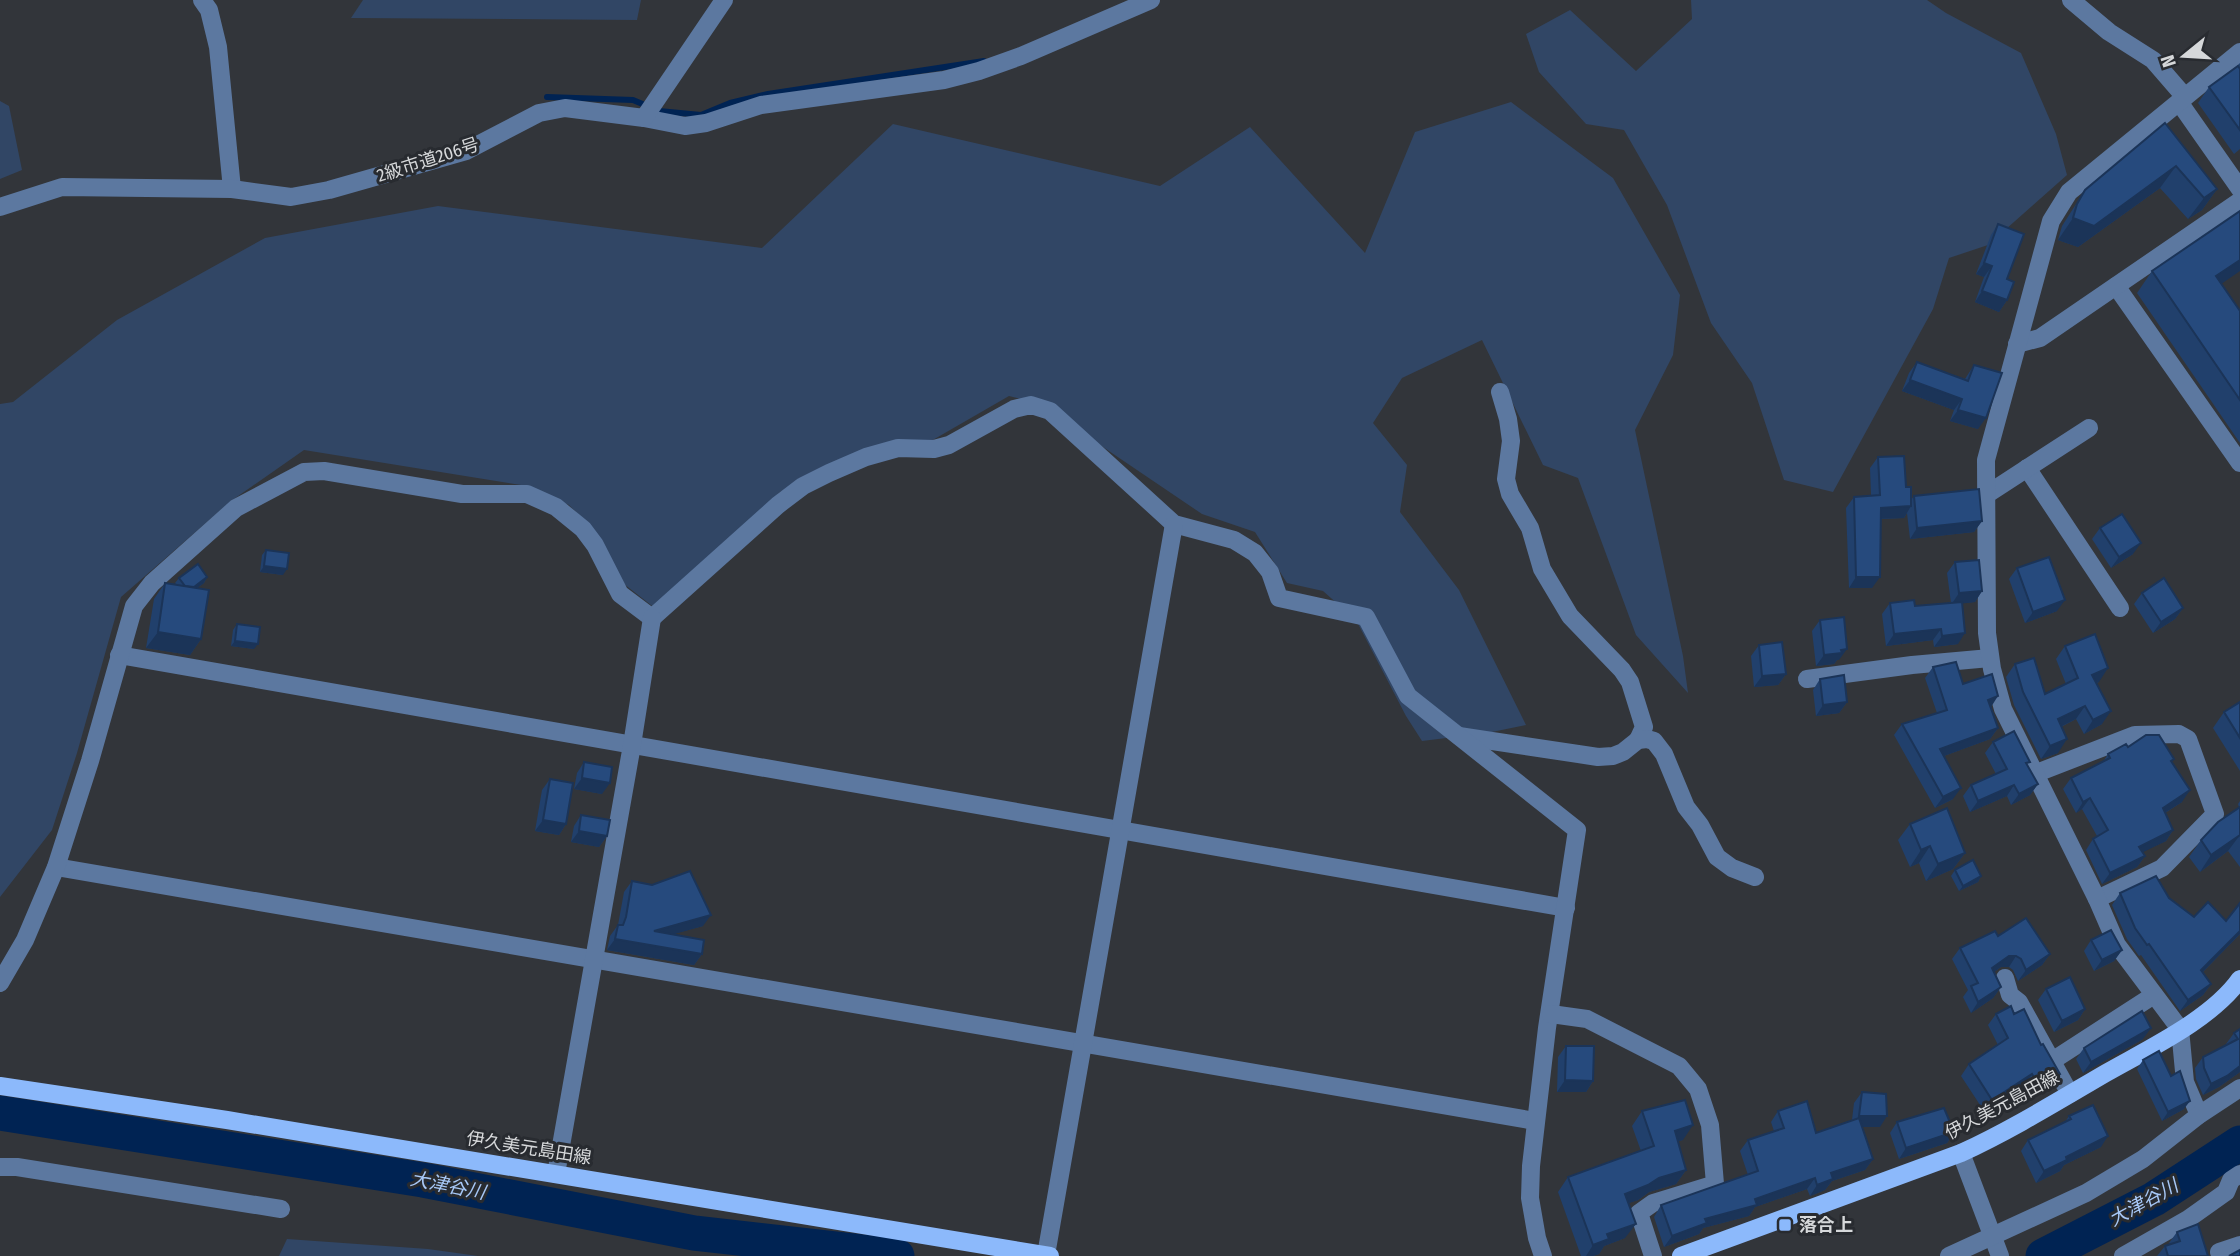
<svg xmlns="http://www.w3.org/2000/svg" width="2240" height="1256" font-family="'Fira Sans Condensed','Noto Sans JP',sans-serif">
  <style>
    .green { fill: #314665 }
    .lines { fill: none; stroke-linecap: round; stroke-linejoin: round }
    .stream { stroke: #002353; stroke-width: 6 }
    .river { stroke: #002353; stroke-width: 35 }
    .minor { stroke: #5c78a0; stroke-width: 18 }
    .major { stroke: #8cb9fb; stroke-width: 18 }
    .wall { fill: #21406c }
    .shaded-wall { fill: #1b3458 }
    .building { fill: #264a7d; stroke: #1b3458; stroke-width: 2 }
    .poi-dot { fill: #8bb9fc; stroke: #282b30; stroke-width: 2.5 }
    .labels { text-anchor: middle; stroke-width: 6; stroke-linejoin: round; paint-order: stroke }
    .street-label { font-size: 18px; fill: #d6d8da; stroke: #282b30 }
    .poi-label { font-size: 18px; font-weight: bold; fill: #d6d8da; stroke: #282b30; text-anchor: start }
    .water-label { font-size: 19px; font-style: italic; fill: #a7c8f7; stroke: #282b30 }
  </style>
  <rect width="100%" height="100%" fill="#32353a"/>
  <g class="green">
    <path d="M363 0H641L637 20 351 18Z"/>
    <path d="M1691 0H1927L1946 13 2021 53 2056 134 2067 175 1988 245 1949 258 1933 309 1833 492 1784 480 1752 383 1711 323 1667 205 1624 130 1586 124 1539 72 1526 34 1570 10 1636 71 1692 19Z"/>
    <path d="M0 101 9 106 22 170 0 179Z"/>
    <path d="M1511 102 1613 178 1680 295 1673 355 1635 430 1683 656 1688 693 1636 635 1578 478 1543 465 1482 340 1402 378 1373 423 1407 465 1400 512 1459 590 1526 725 1487 733 1422 741 1406 716 1356 620 1323 591 1287 583 1255 532 1202 514 1038 403 1009 396 931 441 890 442 780 492 656 609 624 584 588 524 569 505 521 485 304 450 231 501 121 597 77 753 52 830 0 897V404L13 402 117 320 265 238 438 206 762 248 893 124 1160 186 1250 127 1365 253 1415 132Z"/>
    <path d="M287 1239 428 1249 478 1256H279Z"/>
  </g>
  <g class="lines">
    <path class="stream" d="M547 97 633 100 659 111 701 115 730 103 768 94 984 61"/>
    <g class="river">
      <path d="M0 1113 423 1180 694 1233 897 1256"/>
      <path d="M2043 1256 2154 1199 2240 1143"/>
    </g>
    <g class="minor">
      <path d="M202 0 209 10 218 47 232 189"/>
      <path d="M2071 0 2109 32 2153 60 2185 97"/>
      <path d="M2179 102 2240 189"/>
      <path d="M644 118 685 126 706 123 761 105 944 80 979 71 1021 56 1151 0"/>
      <path d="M0 207 62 187 232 189 291 197 329 190 466 151 539 113 565 108 644 118 724 0"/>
      <path d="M2116 286 2240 463"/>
      <path d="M2017 344 2040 338 2240 201"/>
      <path d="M1500 392 1508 419 1511 441 1506 479 1510 494 1530 528 1542 569 1570 616 1622 670 1630 682 1644 727 1638 740"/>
      <path d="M2027 468 2120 608"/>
      <path d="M1986 495 2089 428"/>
      <path d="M119 655 1566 908"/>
      <path d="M1807 679 1912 665 1990 658"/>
      <path d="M1459 736 1598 757 1613 756 1623 752 1638 740 1647 739 1654 741 1664 754 1686 807 1700 825 1717 857 1732 868 1755 877"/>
      <path d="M2034 774 2135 735 2179 734 2188 739 2215 814 2162 868 2097 899"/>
      <path d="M56 867 1535 1121"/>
      <path d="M2005 978 2010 995 2019 1002 2070 1094"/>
      <path d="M0 983 25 940 56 867 90 761 134 606 152 583 236 508 304 472 324 471 462 494H527L556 507 583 529 595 545 620 594 652 618 778 505 803 486 829 473 866 457 898 448 934 449 949 445 1014 409 1031 405 1050 411 1174 524 1234 540 1255 553 1270 572 1279 598 1366 617 1408 696 1577 830 1547 1028 1531 1166 1530 1198 1537 1238 1543 1256"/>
      <path d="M1551 1014 1587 1019 1679 1066 1698 1089 1710 1125 1715 1184 1653 1203 1639 1213 1653 1256"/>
      <path d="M2052 1061 2154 995"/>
      <path d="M2199 1115 2185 1082 2180 1029 2117 945 2097 899 2003 709 1992 669 1987 633 1986 460 2051 221 2069 192 2240 52"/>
      <path d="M1961 1153 2000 1256"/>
      <path d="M0 1167H17L281 1209"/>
      <path d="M556 1174 632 745 652 618"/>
      <path d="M2219 1252 2240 1245"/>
      <path d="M1046 1255 1174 524"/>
      <path d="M1949 1256 2086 1193 2143 1159 2199 1115 2240 1088"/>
      <path d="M2123 1256 2188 1219 2226 1192 2231 1180 2240 1174"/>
    </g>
    <g class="major">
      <path d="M0 1086 227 1120 1050 1256"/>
      <path d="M1681 1256 1961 1153C2011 1130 2058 1101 2106 1073 2148 1049 2212 1019 2240 979"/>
    </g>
  </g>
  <g class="wall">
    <path d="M2240 63V149L2234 154 2198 103 2209 87 2237 66Z"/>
    <path d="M2165 123 2217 189 2202 210 2188 219 2160 188 2078 247 2058 240 2062 226 2085 190Z"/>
    <path d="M1998 224 2007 279V300L1999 312 1975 302 1984 277 1976 274 1991 235Z"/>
    <path d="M2152 271 2221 284 2240 311V443L2137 293Z"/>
    <path d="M1917 362 1965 379 1974 365 1978 429 1950 421 1954 410 1902 391 1909 373Z"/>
    <path d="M1878 457 1906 487 1911 500 1914 496 1982 521 1974 532 1910 539 1907 513 1904 518 1881 519 1872 588H1849L1846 508 1854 497 1871 496 1870 468Z"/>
    <path d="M2100 528 2133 554 2111 568 2092 539Z"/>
    <path d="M266 550 283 575 260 572 262 555Z"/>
    <path d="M1955 562 1982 591 1975 602 1962 603 1958 644 1934 647 1933 640 1886 646 1882 614 1890 603 1915 606 1951 603 1947 573Z"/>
    <path d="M2017 568 2057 611 2025 623 2009 579Z"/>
    <path d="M207 577 204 583 197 588 201 639 190 655 146 648 154 599 165 583 176 584 175 583 179 578Z"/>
    <path d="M2142 593 2183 608 2175 619 2153 633 2134 604Z"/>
    <path d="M1820 620 1839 660H1837L1834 664 1816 666 1812 631Z"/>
    <path d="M237 624 254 649 231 646 233 630Z"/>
    <path d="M1759 645 1786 674 1778 685 1754 687 1751 656Z"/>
    <path d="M2065 646 2099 682 2097 683 2102 724 2084 734 2076 719 2061 727 2058 753 2041 759 2014 705 2006 677 2015 664 2045 694 2066 684 2056 659Z"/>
    <path d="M1933 667 1963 684 1991 707 1998 728 1990 739 1944 756 1953 799 1935 808 1894 735 1902 724 1937 713 1925 678Z"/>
    <path d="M1820 679 1847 702 1839 713 1816 716 1813 690Z"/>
    <path d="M2240 702V771L2213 728 2224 712Z"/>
    <path d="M1993 742 2027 765 2038 784 2030 795 2011 805 2007 796 1970 812 1963 796 1971 785 1996 774 1985 753Z"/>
    <path d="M2128 747 2174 759 2171 763 2182 802 2165 813 2173 830 2166 841 2142 852 2145 856 2137 867 2102 884 2086 850 2093 839 2097 836 2082 809 2076 813 2063 789 2071 778 2103 762 2108 754Z"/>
    <path d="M584 762 602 794 574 789 577 773Z"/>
    <path d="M550 779 566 824 559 835 535 831 542 790Z"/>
    <path d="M2240 801V867L2228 851 2200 872 2189 857 2201 840 2239 807 2238 804Z"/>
    <path d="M581 815 607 836 599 847 571 842 574 826Z"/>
    <path d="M1910 824 1965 853 1953 869 1926 881 1919 863 1910 867 1898 840Z"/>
    <path d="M1955 870 1981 876 1978 882 1959 891 1951 876Z"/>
    <path d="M632 881 703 926 673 934 702 954 694 965 607 950 610 936 618 925 624 892Z"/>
    <path d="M2120 893 2169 898 2194 917 2226 921 2240 903V934L2203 972 2211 984 2203 995 2180 1011 2141 955 2139 956 2127 939 2112 905Z"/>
    <path d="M1998 936 2050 954 2042 965 2018 981 2013 970 2009 967H2001L1994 972 2001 987 1993 998 1971 1013 1963 997 1968 990 1952 959 1960 948Z"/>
    <path d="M2091 940 2122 950 2114 961 2094 971 2084 951Z"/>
    <path d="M2046 989 2085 1009 2078 1020 2054 1032 2038 1000Z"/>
    <path d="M1996 1014H2014L2041 1045 2060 1074 2052 1086 2030 1097 2025 1085 1984 1111 1961 1076 1969 1064 1998 1045 1988 1025Z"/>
    <path d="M2240 1029V1072L2219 1087 2203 1095 2196 1079 2195 1068 2203 1057 2227 1045 2226 1044 2234 1033Z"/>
    <path d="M2143 1039 2083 1073 2076 1059 2084 1048Z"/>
    <path d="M1566 1046 1593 1081 1586 1092H1557L1558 1057Z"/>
    <path d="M2143 1060 2184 1109 2162 1121 2137 1069Z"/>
    <path d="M1862 1092 1880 1127H1862L1873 1159 1865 1170 1832 1181 1825 1190 1810 1196 1807 1189 1755 1207 1749 1216 1703 1228 1699 1234 1664 1247 1654 1217 1661 1205 1748 1175 1740 1151 1748 1140 1774 1131 1771 1122 1778 1111 1816 1133 1852 1120 1854 1103Z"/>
    <path d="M1642 1111 1683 1140 1678 1141 1686 1170 1676 1184 1649 1192 1638 1200 1628 1203 1625 1238 1604 1246 1599 1254 1593 1256H1581L1558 1192 1568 1177 1641 1151 1632 1126Z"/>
    <path d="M2069 1116 2101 1147 2064 1165 2060 1171 2036 1183 2021 1151 2028 1140 2065 1122Z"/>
    <path d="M1897 1122 1954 1132 1947 1143 1899 1159 1890 1133Z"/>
    <path d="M2177 1232 2208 1256H2157L2165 1246 2170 1244 2169 1243Z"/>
  </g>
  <g class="shaded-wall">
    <path d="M2176 166 2160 188 2078 247 2058 240 2073 218Z"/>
    <path d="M2217 189 2202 210 2188 219 2204 198Z"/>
    <path d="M2240 260V271L2201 298 2216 276Z"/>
    <path d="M1984 263 1992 266 1984 277 1976 274Z"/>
    <path d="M1982 291 2007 300 1999 312 1975 302Z"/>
    <path d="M1910 380 1962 399 1954 410 1902 391Z"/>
    <path d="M1958 410 1986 418 1978 429 1950 421Z"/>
    <path d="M1911 506 1904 518 1873 519 1881 508Z"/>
    <path d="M1982 521 1974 532 1910 539 1917 528Z"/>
    <path d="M2141 543 2133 554 2111 568 2119 557Z"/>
    <path d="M264 566 287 569 283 575 260 572Z"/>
    <path d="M207 577 204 583 185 597 189 591Z"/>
    <path d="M1856 577H1880L1872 588H1849Z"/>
    <path d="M1982 591 1975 602 1951 605 1959 593Z"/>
    <path d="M2065 600 2057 611 2025 623 2033 612Z"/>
    <path d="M2183 608 2175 619 2153 633 2161 622Z"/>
    <path d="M1941 629 1933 640 1886 646 1894 634Z"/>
    <path d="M158 632 201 639 190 655 146 648Z"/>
    <path d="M1965 633 1958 644 1934 647 1942 636Z"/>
    <path d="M235 641 258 644 254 649 231 646Z"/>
    <path d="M1847 649 1839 660H1837L1834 664 1816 666 1824 655 1841 650Z"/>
    <path d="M2108 668 2099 682 2083 688 2092 675Z"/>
    <path d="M1786 674 1778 685 1754 687 1762 676Z"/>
    <path d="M1998 696 1991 707 1988 700Z"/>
    <path d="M1847 702 1839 713 1816 716 1823 705Z"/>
    <path d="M2085 706 2076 719 2048 733 2058 719Z"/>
    <path d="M2111 711 2102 724 2084 734 2093 720Z"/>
    <path d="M1998 728 1990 739 1933 760 1940 749Z"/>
    <path d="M2067 739 2058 753 2041 759 2050 746Z"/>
    <path d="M582 778 610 783 602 794 574 789Z"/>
    <path d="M2038 784 2030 795 2011 805 2019 794Z"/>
    <path d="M2014 785 2007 796 1970 812 1978 801Z"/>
    <path d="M1961 788 1953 799 1935 808 1943 797Z"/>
    <path d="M2190 790 2182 802 2155 819 2163 808Z"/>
    <path d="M2090 798 2082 809 2076 813 2083 802Z"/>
    <path d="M543 820 566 824 559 835 535 831Z"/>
    <path d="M2173 830 2166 841 2131 858 2139 847Z"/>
    <path d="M579 831 607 836 599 847 571 842Z"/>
    <path d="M2240 835 2228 851 2200 872 2211 855Z"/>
    <path d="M1930 846 1919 863 1910 867 1921 850Z"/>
    <path d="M1965 853 1953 869 1926 881 1938 864Z"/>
    <path d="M2145 856 2137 867 2102 884 2110 873Z"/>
    <path d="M1981 876 1978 882 1959 891 1963 886Z"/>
    <path d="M711 915 703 926 646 942 654 931Z"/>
    <path d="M2240 931V934L2194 981 2201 970Z"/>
    <path d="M615 939 702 954 694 965 607 950Z"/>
    <path d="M2122 950 2114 961 2094 971 2102 960Z"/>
    <path d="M2050 954 2042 965 2018 981 2026 970Z"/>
    <path d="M2009 956H2016L2009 967H2001L1984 979 1992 968Z"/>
    <path d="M2211 984 2203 995 2180 1011 2188 1000Z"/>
    <path d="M2001 987 1993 998 1971 1013 1978 1002Z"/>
    <path d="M2085 1009 2078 1020 2054 1032 2062 1021Z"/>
    <path d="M2151 1028 2143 1039 2083 1073 2091 1062Z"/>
    <path d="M2240 1066V1072L2219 1087 2203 1095 2211 1084Z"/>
    <path d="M2032 1074 2025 1085 1984 1111 1992 1100Z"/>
    <path d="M2060 1074 2052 1086 2030 1097 2038 1085Z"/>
    <path d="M1565 1080 1593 1081 1586 1092H1557Z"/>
    <path d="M2190 1101 2184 1109 2162 1121 2168 1112Z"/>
    <path d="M1859 1116H1887L1880 1127H1851Z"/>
    <path d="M1693 1125 1683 1140 1665 1145 1675 1131Z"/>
    <path d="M1954 1132 1947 1143 1899 1159 1906 1148Z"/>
    <path d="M2108 1136 2101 1147 2064 1165 2060 1171 2036 1183 2044 1171 2066 1157Z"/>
    <path d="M1873 1159 1865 1170 1832 1181 1825 1190 1810 1196 1817 1185 1831 1173Z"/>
    <path d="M1686 1170 1676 1184 1649 1192 1638 1200 1615 1208 1625 1194 1659 1178Z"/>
    <path d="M1815 1178 1807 1189 1755 1207 1749 1216 1703 1228 1699 1234 1664 1247 1672 1236 1705 1219 1755 1199Z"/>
    <path d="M1636 1224 1625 1238 1604 1246 1599 1254 1593 1256H1586L1593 1245 1607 1234Z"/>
  </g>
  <g class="building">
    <path d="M2238 66 2240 69V130L2209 87Z"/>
    <path d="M2165 123 2217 189 2204 198 2176 166 2094 226 2073 218 2077 204 2085 190Z"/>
    <path d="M2240 211V260L2216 276 2240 311V400L2152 271Z"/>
    <path d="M1998 224 2024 234 2007 279 2014 282 2007 300 1982 291 1992 266 1984 263Z"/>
    <path d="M1917 362 1968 381 1974 365 2002 373 1986 418 1958 410 1962 399 1910 380Z"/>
    <path d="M1904 456 1906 487H1911V506L1881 508 1880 577H1856L1854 497 1880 495 1878 457Z"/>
    <path d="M1979 489 1982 521 1917 528 1914 496Z"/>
    <path d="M2122 514 2141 543 2119 557 2100 528Z"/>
    <path d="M266 550 289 553 287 569 264 566Z"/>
    <path d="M2049 557 2065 600 2033 612 2017 568Z"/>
    <path d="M1979 560 1982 591 1959 593 1955 562Z"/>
    <path d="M198 564 207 577 194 587 185 586 179 578Z"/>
    <path d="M2164 578 2183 608 2161 622 2142 593Z"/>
    <path d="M165 583 209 590 201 639 158 632Z"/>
    <path d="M1914 600 1915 606 1962 602 1965 633 1942 636 1941 629 1894 634 1890 603Z"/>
    <path d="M1844 617 1847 649 1841 650 1842 653 1824 655 1820 620Z"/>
    <path d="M237 624 260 627 258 644 235 641Z"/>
    <path d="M2095 634 2108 668 2092 675 2111 711 2093 720 2085 706 2058 719 2067 739 2050 746 2023 692 2015 664 2034 658 2045 694 2078 678 2065 646Z"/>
    <path d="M1782 642 1786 674 1762 676 1759 645Z"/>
    <path d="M1956 662 1963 684 1992 674 1998 696 1988 700 1998 728 1940 749 1961 788 1943 797 1902 724 1947 710 1933 667Z"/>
    <path d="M1844 675 1847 702 1823 705 1820 679Z"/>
    <path d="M2240 702V738L2224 712Z"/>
    <path d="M2014 731 2030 762 2026 763 2038 784 2019 794 2014 785 1978 801 1971 785 2007 769 1993 742Z"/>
    <path d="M2146 735H2159L2174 759 2171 761 2190 790 2163 808 2173 830 2139 847 2145 856 2110 873 2093 839 2108 830 2090 798 2083 802 2071 778 2110 758 2108 754 2126 744 2128 747Z"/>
    <path d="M584 762 612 767 610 783 582 778Z"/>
    <path d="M550 779 573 783 566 824 543 820Z"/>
    <path d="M2240 807V835L2211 855 2201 840 2218 822Z"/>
    <path d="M1947 808 1965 853 1938 864 1930 846 1921 850 1910 824Z"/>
    <path d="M581 815 610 820 607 836 579 831Z"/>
    <path d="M1973 860 1981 876 1963 886 1955 870Z"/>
    <path d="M690 871 711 915 654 931 704 940 702 954 615 939 618 925H623L626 917 632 881 652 885Z"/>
    <path d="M2156 876 2169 898 2194 917 2208 902 2226 921 2240 903V931L2201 970 2211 984 2188 1000 2149 944 2147 945 2135 928 2120 893Z"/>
    <path d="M2026 918 2050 954 2026 970 2021 959 2016 956H2009L1992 968 2001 987 1978 1002 1971 986 1978 983 1960 948 1995 931 1998 936Z"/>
    <path d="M2111 930 2122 950 2102 960 2091 940Z"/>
    <path d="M2070 977 2085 1009 2062 1021 2046 989Z"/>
    <path d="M2011 1006 2014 1014 2024 1009 2041 1045 2043 1044 2060 1074 2038 1085 2032 1074 1992 1100 1969 1064 2008 1038 1996 1014Z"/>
    <path d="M2142 1011 2151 1028 2091 1062 2084 1048Z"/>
    <path d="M2240 1029V1066L2227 1076 2211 1084 2204 1068 2203 1057 2238 1039 2234 1033Z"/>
    <path d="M1566 1046H1594L1593 1081 1565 1080Z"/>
    <path d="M2159 1051 2171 1076 2180 1071 2190 1101 2168 1112 2143 1060Z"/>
    <path d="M1862 1092 1886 1094 1887 1116H1859Z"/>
    <path d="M1685 1100 1693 1125 1675 1131 1686 1170 1659 1178 1648 1185 1625 1194 1636 1224 1607 1234 1609 1239 1593 1245 1568 1177 1654 1146 1642 1111Z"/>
    <path d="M1807 1101 1816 1133 1859 1118 1873 1159 1831 1173 1833 1179 1817 1185 1815 1178 1755 1199 1757 1205 1705 1219 1707 1223 1672 1236 1661 1205 1758 1171 1748 1140 1784 1128 1778 1111Z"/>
    <path d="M2093 1105 2108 1136 2066 1157 2067 1160 2044 1171 2028 1140 2071 1119 2069 1116Z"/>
    <path d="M1944 1108 1954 1132 1906 1148 1897 1122Z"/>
    <path d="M2198 1224 2208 1256H2168L2165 1246 2180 1241 2177 1232Z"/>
    <path d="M2240 1250V1256H2229Z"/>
  </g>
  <rect class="poi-dot" x="1778" y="1218" width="14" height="14" rx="3.5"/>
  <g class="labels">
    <g class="street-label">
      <text transform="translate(428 160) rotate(-18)" y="6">2級市道206号</text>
      <text transform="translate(2002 1105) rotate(-28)" y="6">伊久美元島田線</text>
      <text transform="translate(529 1148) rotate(9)" y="6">伊久美元島田線</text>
    </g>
    <g class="poi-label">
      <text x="1799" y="1231">落合上</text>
    </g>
    <g class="water-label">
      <text transform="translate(448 1185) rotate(11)" y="7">大津谷川</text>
      <text transform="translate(2143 1202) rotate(-29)" y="7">大津谷川</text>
    </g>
  </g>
  <g transform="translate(2184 56) rotate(252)" stroke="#282b30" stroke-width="5" paint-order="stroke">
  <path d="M0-5L12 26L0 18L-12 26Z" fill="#d6d8da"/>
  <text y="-10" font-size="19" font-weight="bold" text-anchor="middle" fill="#d6d8da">N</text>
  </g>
</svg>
